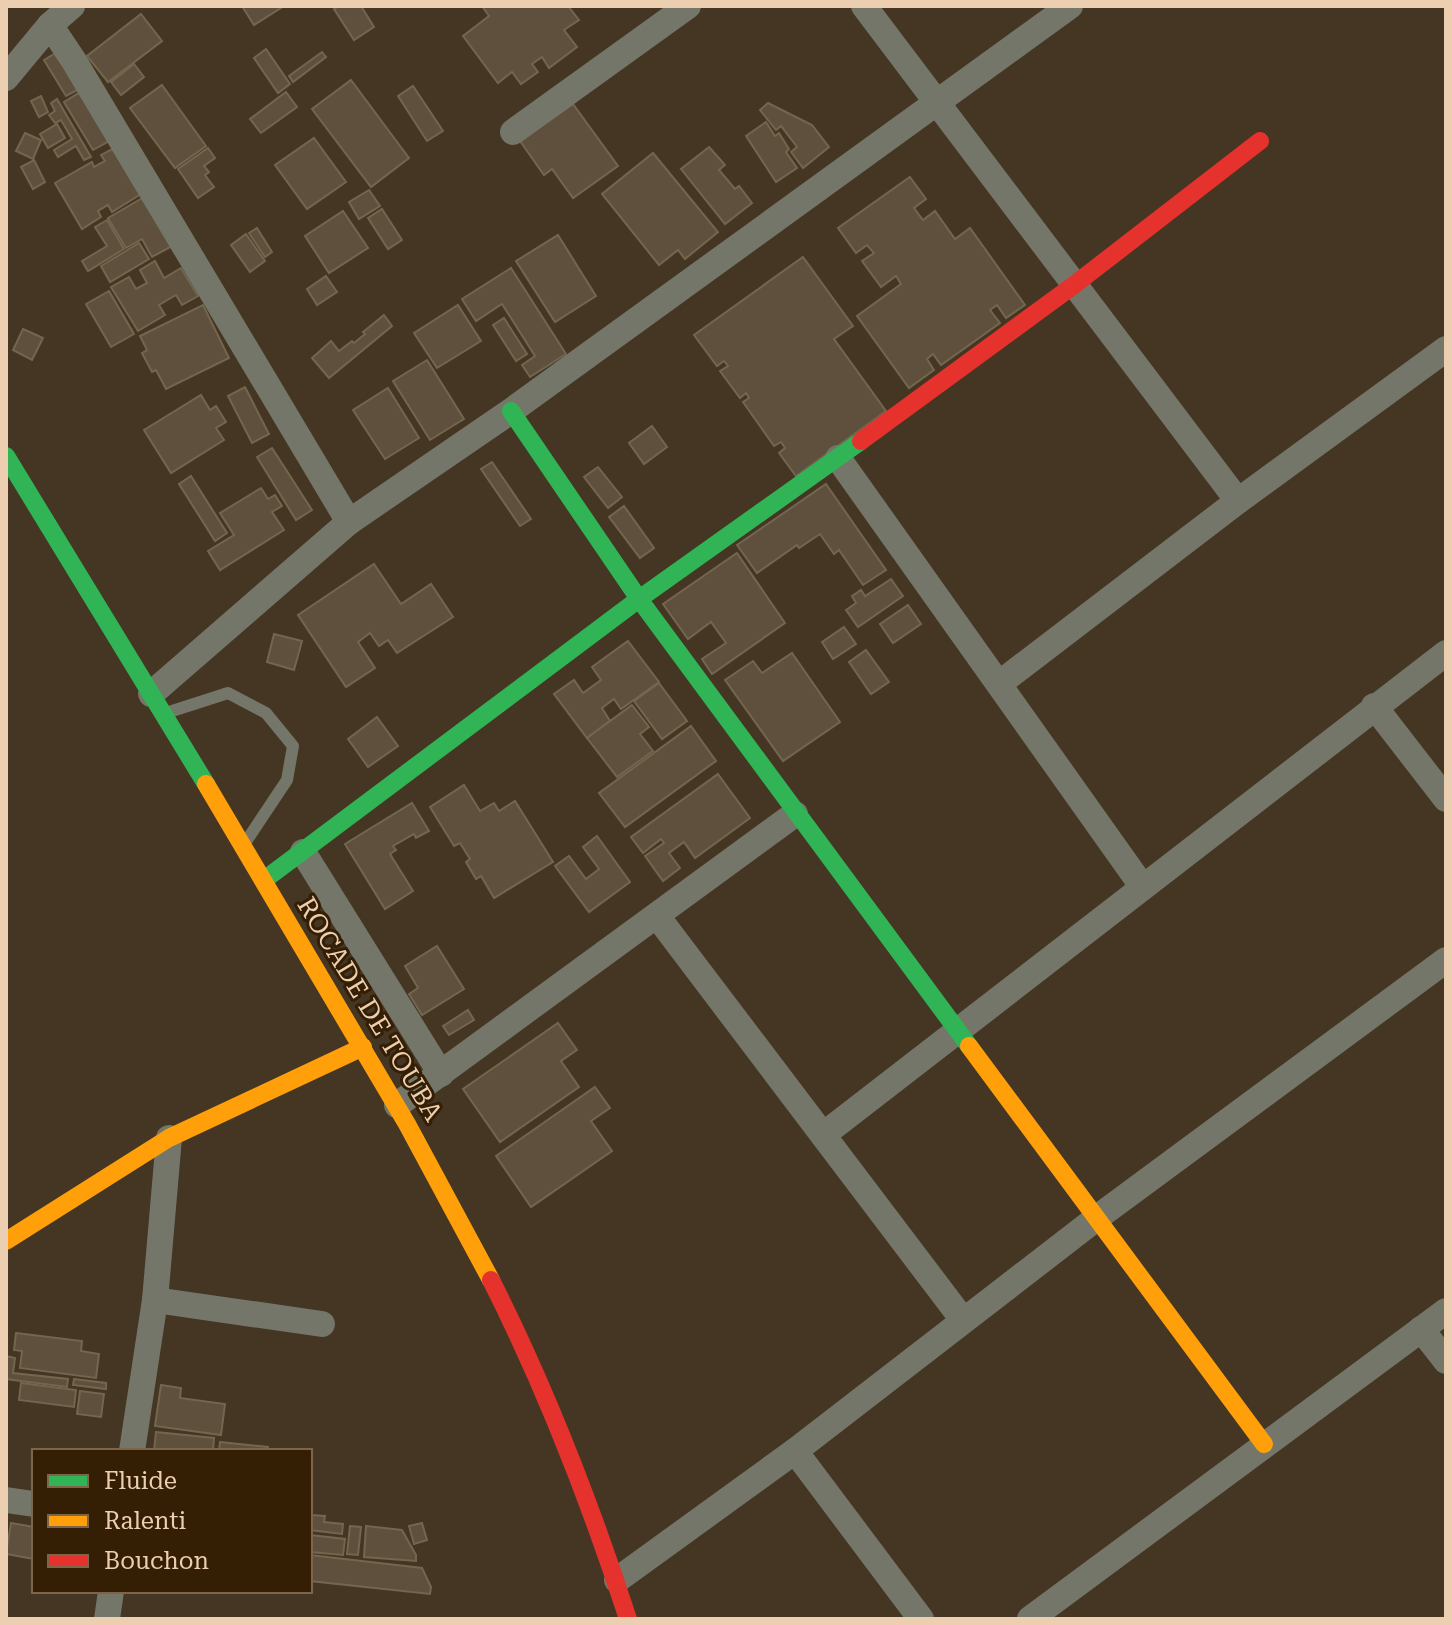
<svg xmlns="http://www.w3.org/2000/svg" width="1452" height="1625" font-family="'Roboto Serif',serif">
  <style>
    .building { fill: #5e503c; stroke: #73664f; stroke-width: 2 }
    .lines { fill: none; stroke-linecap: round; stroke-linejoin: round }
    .lane { stroke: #737668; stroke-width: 12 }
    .street { stroke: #737668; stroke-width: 26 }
    .fast { stroke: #30b455; stroke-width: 18 }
    .slow { stroke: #ff9f0a; stroke-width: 18 }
    .jam { stroke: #e5322d; stroke-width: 18 }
    .labels { text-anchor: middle; stroke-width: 6; stroke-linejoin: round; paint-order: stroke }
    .street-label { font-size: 26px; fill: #ecceb0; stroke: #341e04 }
  </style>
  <rect width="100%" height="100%" fill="#453523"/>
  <g class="building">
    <path d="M242 6H284L254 25Z"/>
    <path d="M339 6H361L374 27 354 40 334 9Z"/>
    <path d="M482 6H568L579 20 564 30 577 47 549 68 542 57 532 64 538 72 521 84 512 72 498 83 463 36 489 16Z"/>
    <path d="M141 14 162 41 108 82 87 56Z"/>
    <path d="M266 49 290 84 278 93 254 58Z"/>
    <path d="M59 51 81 88 66 96 44 60Z"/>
    <path d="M322 52 326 57 293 82 289 76Z"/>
    <path d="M134 64 144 77 121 95 111 82Z"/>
    <path d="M351 80 409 158 371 187 312 109Z"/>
    <path d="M162 85 206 146 175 168 130 108Z"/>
    <path d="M413 86 443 131 427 141 398 96Z"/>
    <path d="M82 91 111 140 93 150 64 102Z"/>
    <path d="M286 92 297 107 261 133 250 119Z"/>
    <path d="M41 96 48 112 39 117 31 101Z"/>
    <path d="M57 99 91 157 84 160 76 146 58 157 54 150 72 139 61 120 55 123 49 115 55 111 51 103Z"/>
    <path d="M768 103 812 125 829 147 803 168 791 152 797 147 781 126 776 130 760 110Z"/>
    <path d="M573 104 618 166 573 198 552 169 544 175 520 141Z"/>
    <path d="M766 122 775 136 779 133 789 149 786 152 797 168 776 182 746 136Z"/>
    <path d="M57 124 65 138 48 148 40 134Z"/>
    <path d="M25 133 41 140 33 159 16 151Z"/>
    <path d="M314 138 346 182 307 209 275 165Z"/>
    <path d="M709 147 725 165 719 170 735 189 739 186 752 203 725 224 681 169Z"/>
    <path d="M114 148 141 194 112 212 108 205 98 211 101 217 82 229 55 183 92 162 94 167 105 161 101 155Z"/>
    <path d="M208 148 215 158 204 166 209 172 205 175 214 187 198 198 178 169Z"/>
    <path d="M653 153 718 232 685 259 678 250 659 265 602 194Z"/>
    <path d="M34 160 45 182 33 189 21 167Z"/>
    <path d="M910 177 926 199 914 208 923 220 935 211 955 239 970 228 1025 305 1006 318 997 305 990 310 1000 323 941 365 933 354 927 359 934 370 909 388 857 316 901 284 896 276 881 287 862 261 874 253 867 245 856 253 838 228Z"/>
    <path d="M369 190 380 206 359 219 349 202Z"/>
    <path d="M144 197 172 246 152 257 142 239 126 248 108 218Z"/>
    <path d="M382 209 402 240 388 249 368 218Z"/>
    <path d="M343 211 368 248 329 273 305 236Z"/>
    <path d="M107 220 124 249 88 271 82 261 107 246 95 227Z"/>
    <path d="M257 228 272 252 265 257 249 233Z"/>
    <path d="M246 234 265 261 250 272 231 245Z"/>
    <path d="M558 235 596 296 555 322 516 261Z"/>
    <path d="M139 243 149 259 110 282 101 266Z"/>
    <path d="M803 257 853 326 834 339 886 411 796 476 779 453 785 448 781 442 774 446 743 402 749 398 746 393 740 398 720 371 728 366 724 361 717 366 694 335Z"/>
    <path d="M155 261 164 278 181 268 198 296 182 305 176 295 159 305 165 315 138 331 111 287 129 277 136 289 147 283 140 270Z"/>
    <path d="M511 268 566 354 530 377 522 365 535 356 502 304 476 321 462 299Z"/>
    <path d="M326 276 337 292 317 305 307 289Z"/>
    <path d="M109 291 134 334 111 347 86 304Z"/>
    <path d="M203 305 229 358 166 389 156 370 152 372 142 353 147 350 140 336Z"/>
    <path d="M458 305 481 341 437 368 414 333Z"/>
    <path d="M384 315 392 326 329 378 312 358 331 341 339 351 352 341 354 343 365 334 363 332Z"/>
    <path d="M504 318 527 354 516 361 493 325Z"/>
    <path d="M23 329 43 338 32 360 13 350Z"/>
    <path d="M427 360 464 419 430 440 393 381Z"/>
    <path d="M245 387 269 434 252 443 228 396Z"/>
    <path d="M388 388 419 438 385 459 353 410Z"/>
    <path d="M201 395 210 410 216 406 226 422 216 428 224 440 171 473 144 430Z"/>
    <path d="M652 426 667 447 644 464 629 443Z"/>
    <path d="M272 448 312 510 296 520 257 457Z"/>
    <path d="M492 462 531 519 520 526 481 469Z"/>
    <path d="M598 467 622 497 608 508 584 477Z"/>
    <path d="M191 476 227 533 215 541 179 484Z"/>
    <path d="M826 484 886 570 863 585 839 550 834 554 820 534 799 548 797 545 757 573 737 545Z"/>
    <path d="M261 488 268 499 275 495 282 506 272 512 284 530 220 570 208 551 234 535 220 513Z"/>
    <path d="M624 506 654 548 640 558 609 517Z"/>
    <path d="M737 553 785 623 712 674 702 659 726 643 711 622 688 639 663 604Z"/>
    <path d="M374 564 401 604 431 584 453 617 397 653 388 640 379 646 370 633 358 642 375 668 346 687 298 615Z"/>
    <path d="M891 579 903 596 858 627 846 610 856 603 852 596 861 590 865 596Z"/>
    <path d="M908 605 921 624 893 643 880 624Z"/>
    <path d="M844 627 856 644 833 659 822 642Z"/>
    <path d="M274 634 302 641 294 670 267 662Z"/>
    <path d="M628 641 659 682 621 709 614 699 602 708 610 721 587 738 554 694 574 680 583 693 601 680 592 667Z"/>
    <path d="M866 650 889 682 871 694 849 662Z"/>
    <path d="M792 653 840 722 783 761 725 680 753 661 762 673Z"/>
    <path d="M659 683 687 721 662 739 634 701Z"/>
    <path d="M632 705 649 727 640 734 653 751 617 777 587 738Z"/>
    <path d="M377 717 398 746 368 767 348 739Z"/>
    <path d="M691 726 716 761 625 827 599 793Z"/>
    <path d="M718 774 750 818 695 858 684 842 669 853 680 868 663 881 645 856 664 843 661 839 643 853 631 837Z"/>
    <path d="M464 785 480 811 494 803 499 811 515 801 553 862 494 898 481 876 476 879 466 862 470 859 460 843 454 846 430 807Z"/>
    <path d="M412 803 429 831 416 838 414 834 393 846 396 850 390 854 413 891 385 909 345 844Z"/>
    <path d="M597 836 630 882 589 912 555 866 569 856 586 879 599 869 583 847Z"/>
    <path d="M437 946 464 989 422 1015 409 994 418 988 405 966Z"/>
    <path d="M468 1010 474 1020 449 1035 443 1026Z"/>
    <path d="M558 1023 577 1050 561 1061 579 1087 500 1142 463 1089Z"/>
    <path d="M595 1087 610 1108 591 1121 612 1151 531 1207 496 1156Z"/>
    <path d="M16 1333 82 1341 81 1351 99 1354 96 1378 20 1368 22 1351 14 1350Z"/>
    <path d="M6 1356 15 1358 13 1373 68 1379 67 1387 6 1379Z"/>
    <path d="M74 1379 106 1383V1389L73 1385Z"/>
    <path d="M21 1383 76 1390 74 1407 19 1400Z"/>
    <path d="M161 1385 181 1388 180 1398 225 1404 221 1435 155 1426Z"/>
    <path d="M80 1391 104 1394 101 1417 77 1414Z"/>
    <path d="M156 1432 214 1438 213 1451H154Z"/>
    <path d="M220 1442 268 1447 267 1451H219Z"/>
    <path d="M311 1515 325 1516 324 1522 343 1524 342 1534 310 1530Z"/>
    <path d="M11 1523 34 1527V1559L6 1554Z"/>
    <path d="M422 1523 427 1540 414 1544 409 1526Z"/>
    <path d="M350 1526 361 1527 358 1555 347 1554Z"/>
    <path d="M366 1526 402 1530 416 1555V1561L364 1557Z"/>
    <path d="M310 1535 345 1539 343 1555 310 1552Z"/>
    <path d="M310 1555 422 1568 431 1587 430 1594 310 1581Z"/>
  </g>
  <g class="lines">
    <path class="lane" d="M169 712 228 693 266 713 293 746 287 780 247 840"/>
    <g class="street">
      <path d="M864 6 1238 501"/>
      <path d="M50 25 74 61 349 522"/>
      <path d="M6 78 50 25 72 6"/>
      <path d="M513 132 688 6"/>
      <path d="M838 458 1142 886"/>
      <path d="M1000 683 1238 501 1446 349"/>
      <path d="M151 694 349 522 511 411 1070 6"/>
      <path d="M1374 706 1446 799"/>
      <path d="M303 852 441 1074"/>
      <path d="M657 916 963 1320"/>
      <path d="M397 1105 795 814"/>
      <path d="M823 1135 1446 653"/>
      <path d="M155 1300 322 1324"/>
      <path d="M1421 1329 1446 1361"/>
      <path d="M132 1451 155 1300 169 1138"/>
      <path d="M795 1451 921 1619"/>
      <path d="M6 1500 34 1504"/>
      <path d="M617 1580 795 1451 1098 1217 1446 960"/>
      <path d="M107 1619 111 1591"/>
      <path d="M1030 1619 1446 1311"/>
    </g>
    <g class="fast">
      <path d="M511 411 639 599 969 1046"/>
      <path d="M6 456 206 784"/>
      <path d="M264 880 639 599 861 441"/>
    </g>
    <g class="slow">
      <path d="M206 784 407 1124 491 1280"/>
      <path d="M969 1046 1264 1444"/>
      <path d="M6 1241 169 1138 363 1047"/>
    </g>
    <g class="jam">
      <path d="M861 441 1074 285 1260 141"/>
      <path d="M491 1280C546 1389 590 1502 628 1619"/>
    </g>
  </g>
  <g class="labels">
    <g class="street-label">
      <text transform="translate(370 1009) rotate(59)" y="9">ROCADE DE TOUBA</text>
    </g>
  </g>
  <rect width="1452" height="1625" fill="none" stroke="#ecceb0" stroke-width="16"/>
  <rect x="32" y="1449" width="280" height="144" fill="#341e04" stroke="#7e6449" stroke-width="2"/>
  <rect x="48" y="1475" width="40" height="12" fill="#30b455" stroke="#7e6449" stroke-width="2"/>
  <text x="104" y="1489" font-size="24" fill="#ecceb0">Fluide</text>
  <rect x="48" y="1515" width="40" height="12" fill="#ff9f0a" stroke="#7e6449" stroke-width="2"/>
  <text x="104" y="1529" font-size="24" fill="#ecceb0">Ralenti</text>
  <rect x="48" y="1555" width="40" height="12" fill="#e5322d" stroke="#7e6449" stroke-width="2"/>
  <text x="104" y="1569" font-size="24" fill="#ecceb0">Bouchon</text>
</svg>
